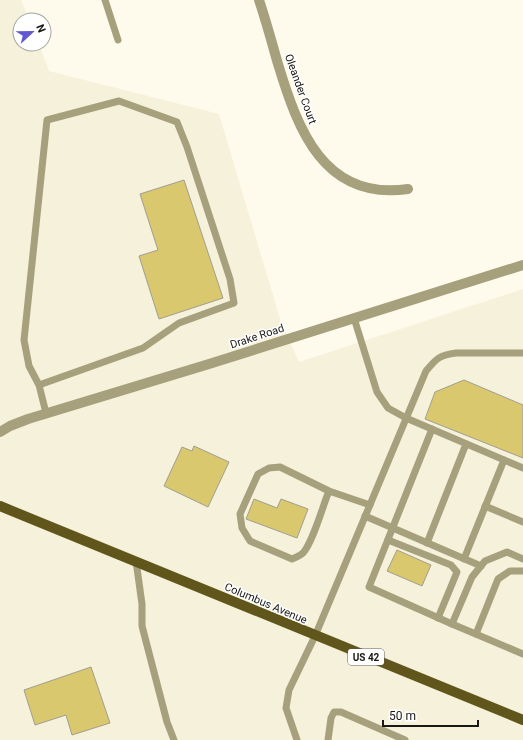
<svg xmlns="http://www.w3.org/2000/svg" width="523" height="740" font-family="Roboto,sans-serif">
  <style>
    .built { fill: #f5f1db }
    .building { fill: #d9c86d; stroke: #a09e90 }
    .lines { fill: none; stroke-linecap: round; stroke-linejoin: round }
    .lane { stroke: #a7a07c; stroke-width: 7 }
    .street { stroke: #a7a07c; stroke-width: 10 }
    .primary { stroke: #60561c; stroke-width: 10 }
    .labels { text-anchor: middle; stroke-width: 3; stroke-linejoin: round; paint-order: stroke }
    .shield { fill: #fff; stroke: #5e5d5a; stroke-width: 1 }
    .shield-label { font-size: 10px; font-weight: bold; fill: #191813 }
    .street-label { font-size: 11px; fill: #191813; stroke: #fff }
  </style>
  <rect width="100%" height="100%" fill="#fefbec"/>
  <path class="built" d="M0 0H21L29 20H20V44H39L49 71 219 114 281 322 299 362 523 289V740H0Z"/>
  <g class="building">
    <path d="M184 180 223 298 159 319 139 256 158 250 140 194Z"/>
    <path d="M464 380 523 405V458L425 419 435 392Z"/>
    <path d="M194 446 229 462 208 507 164 486 182 447 192 451Z"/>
    <path d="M254 499 277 508 281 499 308 509 297 538 246 519Z"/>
    <path d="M397 550 431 565 422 586 387 571Z"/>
    <path d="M91 667 110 723 72 735 66 715 35 725 24 690Z"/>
  </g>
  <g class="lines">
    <g class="lane">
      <path d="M105 0 118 40"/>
      <path d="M354 318 377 392 388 408 406 418 523 468"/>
      <path d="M39 385 143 348 179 323 234 303 230 279 187 147 177 122 119 101 47 120 24 340 29 366 39 385 46 413"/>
      <path d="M432 429 369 587 452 624"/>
      <path d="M329 491C323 505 313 542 303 553 300 556 296 557 292 559L250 541 242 528 240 514 258 474 269 468 280 467 329 491 370 505"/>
      <path d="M485 506 523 522"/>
      <path d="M365 516 481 566"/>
      <path d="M388 540 451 565 457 572 438 618"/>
      <path d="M427 543 466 444"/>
      <path d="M464 559 504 460"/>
      <path d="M523 559 507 552 485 561 472 577 452 624 523 654"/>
      <path d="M136 561 142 604V626L167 722 174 740"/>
      <path d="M476 634 498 579 510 571H523"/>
      <path d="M297 740 286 708 289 690 315 636 426 371C436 359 439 355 456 353H523"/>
      <path d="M328 740 331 718 334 712H341L405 740"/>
    </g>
    <g class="street">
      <path d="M259 0C266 21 272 43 278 64 298 130 324 201 408 189"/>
      <path d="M0 432 10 426 28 419 209 364 523 265"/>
    </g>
    <path class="primary" d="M0 506 523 720"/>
  </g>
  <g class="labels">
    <rect class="shield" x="348" y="649" width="36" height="16" rx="3"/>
    <g class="shield-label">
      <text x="366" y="661">US 42</text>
    </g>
    <g class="street-label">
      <text transform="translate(301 89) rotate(70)" y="4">Oleander Court</text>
      <text transform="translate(257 336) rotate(-18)" y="4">Drake Road</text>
      <text transform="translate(266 603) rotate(23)" y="4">Columbus Avenue</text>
    </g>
  </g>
  <g transform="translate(32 32) rotate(68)"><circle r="19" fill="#ffffff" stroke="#a3a3a1"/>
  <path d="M0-3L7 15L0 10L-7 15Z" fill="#6157d0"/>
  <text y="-6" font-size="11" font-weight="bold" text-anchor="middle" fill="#191813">N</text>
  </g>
  <path d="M383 720v6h95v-6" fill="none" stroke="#191813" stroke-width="2"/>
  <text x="389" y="720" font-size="12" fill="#191813" stroke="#ffffff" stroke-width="3" paint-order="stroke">50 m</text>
</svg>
